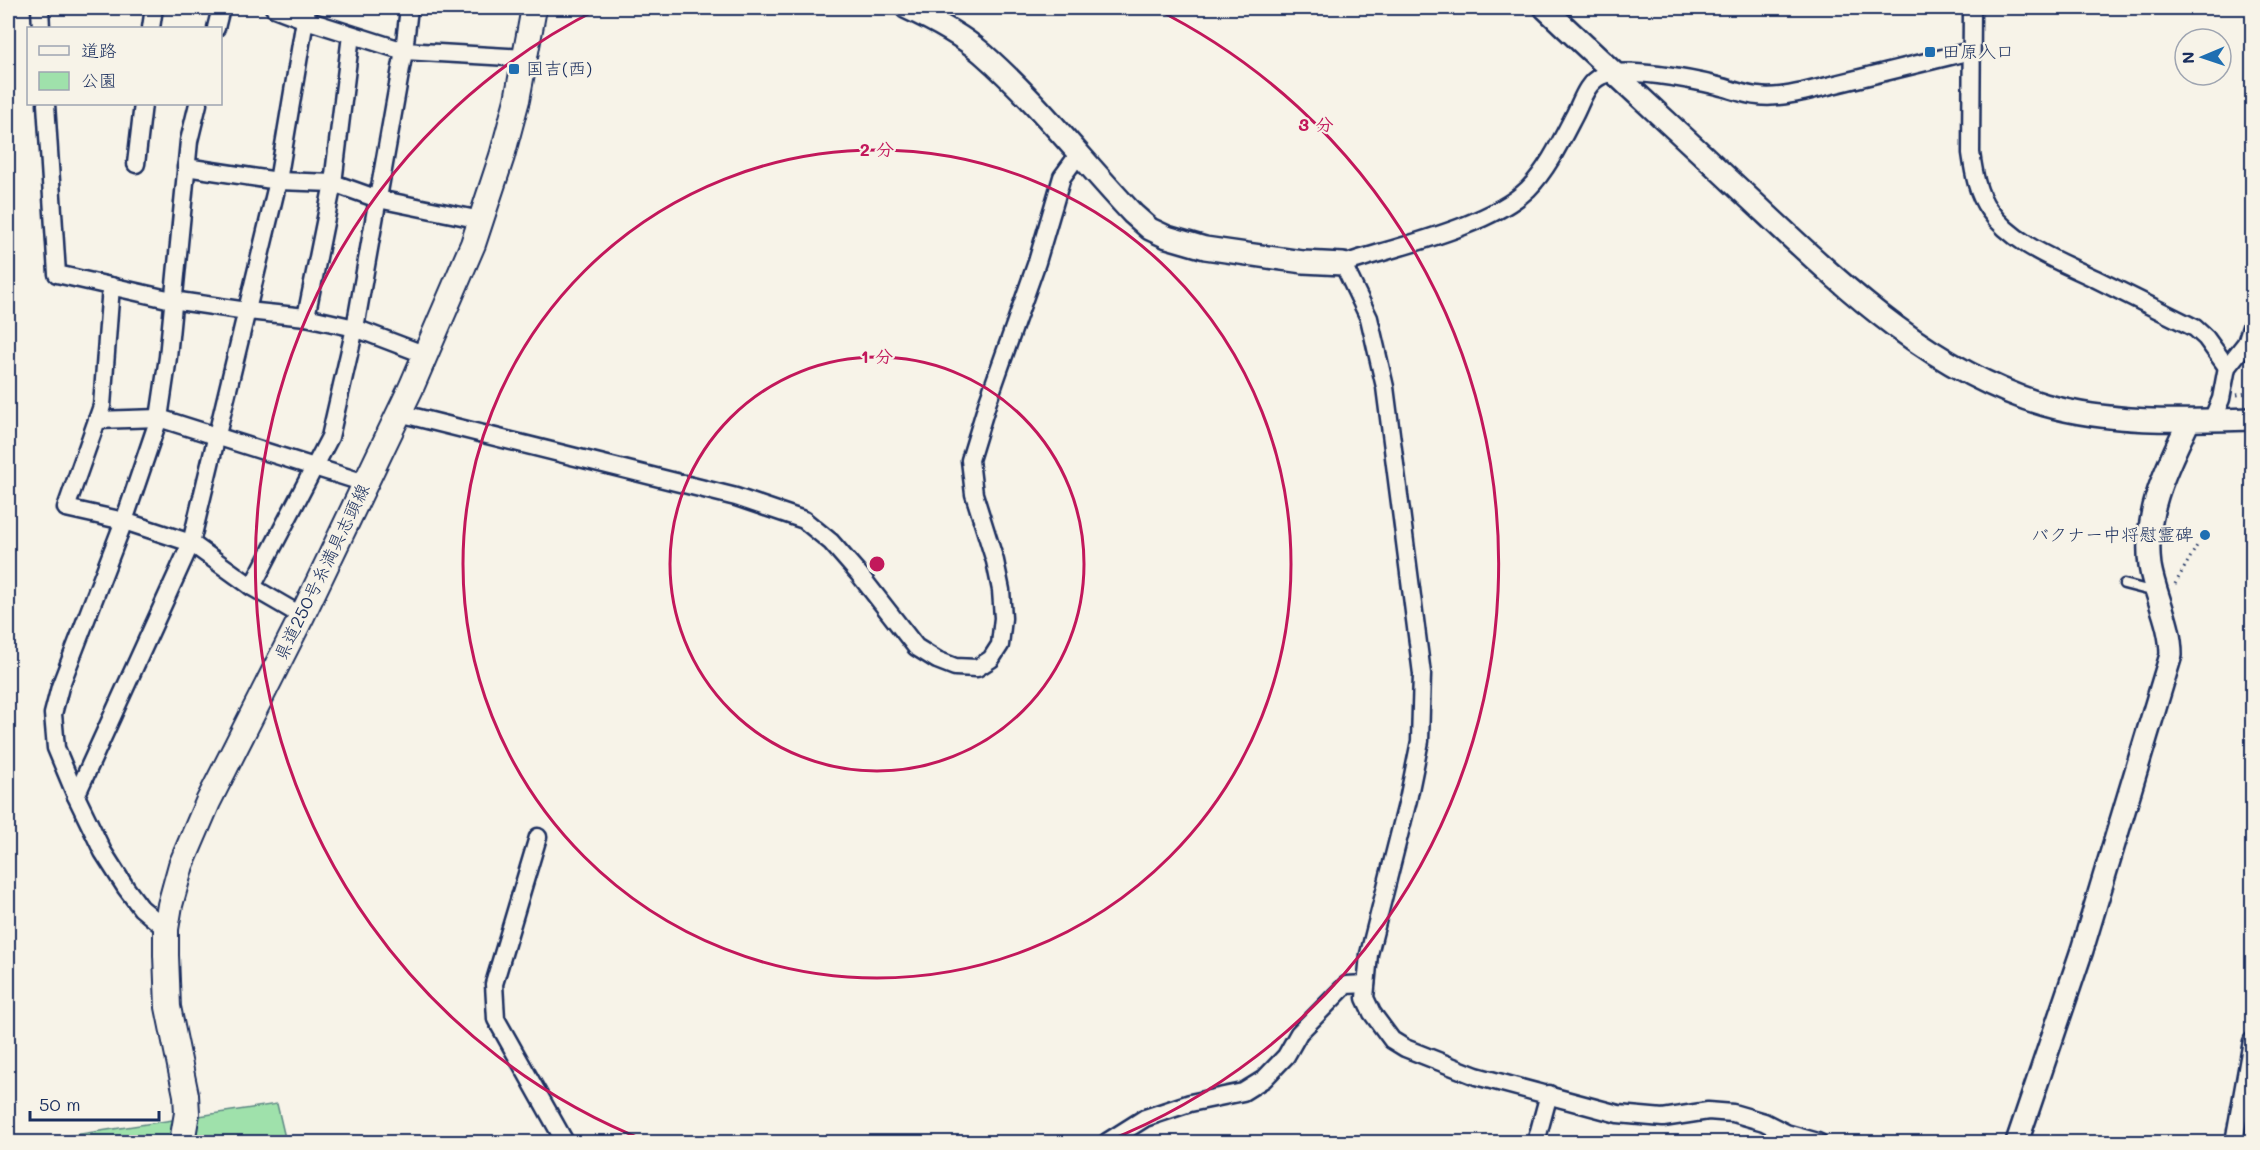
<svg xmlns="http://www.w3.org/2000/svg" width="2260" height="1150" font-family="Mali,'Klee One',sans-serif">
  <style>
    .green { fill: #9fe1ab; stroke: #5d8884; stroke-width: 1.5 }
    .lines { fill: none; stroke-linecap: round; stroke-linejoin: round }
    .service-casing { stroke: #1b2f5e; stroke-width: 13 }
    .minor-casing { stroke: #1b2f5e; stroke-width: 21 }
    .tertiary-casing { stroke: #1b2f5e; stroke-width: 26 }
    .secondary-casing { stroke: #1b2f5e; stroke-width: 28 }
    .path { stroke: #1b2f5e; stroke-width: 3; stroke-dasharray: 1.5 4.5; stroke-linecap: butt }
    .service { stroke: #f7f3e8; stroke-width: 8 }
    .minor { stroke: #f7f3e8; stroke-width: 16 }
    .tertiary { stroke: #f7f3e8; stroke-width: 21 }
    .secondary { stroke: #f7f3e8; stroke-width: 24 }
    .ring { fill: none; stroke: #c2185b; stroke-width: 3 }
    .poi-dot { fill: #1f6fb2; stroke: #f7f3e8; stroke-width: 2 }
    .labels { text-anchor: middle; stroke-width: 4.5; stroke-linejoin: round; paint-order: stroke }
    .poi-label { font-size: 18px; fill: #1b2f5e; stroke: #f7f3e8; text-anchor: start }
    .street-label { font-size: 18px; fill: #1b2f5e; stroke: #f7f3e8 }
    .centre { fill: #c2185b; stroke: #f7f3e8; stroke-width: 3 }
    .ring-label { font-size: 18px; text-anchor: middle; font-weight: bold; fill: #c2185b; stroke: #f7f3e8; stroke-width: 4.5; stroke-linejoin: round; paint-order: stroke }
  </style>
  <rect width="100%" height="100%" fill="#f7f3e8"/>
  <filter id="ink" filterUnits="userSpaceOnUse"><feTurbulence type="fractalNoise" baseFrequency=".0167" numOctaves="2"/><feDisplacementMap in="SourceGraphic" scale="12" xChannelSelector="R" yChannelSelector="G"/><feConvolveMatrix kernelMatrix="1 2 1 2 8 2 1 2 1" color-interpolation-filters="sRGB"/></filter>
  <g filter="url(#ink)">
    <path class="green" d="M277 1104 286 1142H28Z"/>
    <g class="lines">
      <g class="service-casing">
        <path id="service" d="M2124 584 2155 592"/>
      </g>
      <g class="minor-casing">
        <g id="minor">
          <path d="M40 8 41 28"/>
          <path d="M274 8 303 19 404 51 526 58"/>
          <path d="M1972 8 1971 153C1974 174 1977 193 1989 210 2013 245 2059 261 2096 279 2129 295 2162 312 2195 328L2206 338 2227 367"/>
          <path d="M151 28 154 8"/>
          <path d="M216 28 221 8"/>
          <path d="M46 104 57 274 172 300 247 311 306 317 355 328 426 355"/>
          <path d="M136 164 143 104"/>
          <path d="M186 167 278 181 333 183 378 199 481 220"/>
          <path d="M111 286 102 406 66 508 124 521 191 543 252 587 302 616"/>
          <path d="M306 317 333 183 351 35"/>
          <path d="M399 413 736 497 804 520 831 542 859 574 916 647 937 660 955 667 977 668 991 659 1000 645 1003 618 1001 590 995 561 974 494 970 460 988 401 1037 262 1062 177 1078 155"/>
          <path d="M97 420 159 418 365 483"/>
          <path d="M2212 420 2221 399 2227 367 2246 343 2252 324"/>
          <path d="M252 587 330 437 355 328 404 51 409 8"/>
          <path d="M76 796 191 543 278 181 307 8"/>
          <path d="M538 837 494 984 496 1019 565 1142"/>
          <path d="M166 929 141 908 126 888 103 852 76 796 56 748 53 714 60 687 124 521 159 418 168 357 189 141 198 104"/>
          <path d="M1107 1142 1145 1118 1190 1103 1243 1092 1264 1079 1286 1056 1299 1033 1346 985 1366 984"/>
          <path d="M1536 1142 1549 1094"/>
          <path d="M1818 1142 1786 1133 1764 1122 1733 1113 1708 1111 1663 1118 1618 1114 1476 1076 1405 1048 1392 1040 1372 1013 1365 998 1369 954 1408 800 1420 741 1422 674 1385 387 1369 318 1343 264C1395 247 1489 227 1528 189 1547 170 1561 141 1574 116 1581 103 1586 83 1601 76 1622 66 1694 80 1718 86 1731 89 1744 95 1758 96 1773 98 1788 95 1803 92L1971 51"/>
          <path d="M2234 1142 2252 1041"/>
        </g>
      </g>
      <g class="tertiary-casing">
        <g id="tertiary">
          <path d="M907 8C933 20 960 34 982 53 1037 101 1083 161 1133 214L1150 229 1167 237 1205 248 1303 262 1343 264"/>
          <path d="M1545 8C1607 67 1671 125 1734 184 1827 270 1920 368 2045 405 2112 424 2184 421 2252 419"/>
          <path d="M2017 1142 2082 950 2171 655C2171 623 2155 596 2150 566 2143 513 2167 467 2189 421"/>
        </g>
      </g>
      <g class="secondary-casing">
        <path id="secondary" d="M182 1142 187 1113 186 1095 168 1007 166 955V929L170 905 181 865 208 802 302 616 411 388 473 244 502 156 517 100 534 8"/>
      </g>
      <g class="path">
        <path d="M2237 395 2252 392"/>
        <path d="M2175 584 2198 544"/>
      </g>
      <use href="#service" class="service"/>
      <use href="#minor" class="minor"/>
      <use href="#tertiary" class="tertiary"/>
      <use href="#secondary" class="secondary"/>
    </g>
  </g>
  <g class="ring">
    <circle cx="877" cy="564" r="207"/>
    <circle cx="877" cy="564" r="414"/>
    <path d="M649 1142A621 621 0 0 1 600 8M1154 8A621 621 0 0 1 1105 1142"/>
  </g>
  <g class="poi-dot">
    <rect x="1924" y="46" width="12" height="12" rx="3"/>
    <rect x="508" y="63" width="12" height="12" rx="3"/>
    <circle cx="2205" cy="535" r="6"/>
  </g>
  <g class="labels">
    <g class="poi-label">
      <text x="1942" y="58">田原入口</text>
      <text x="526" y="75">国吉(西)</text>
      <text x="2193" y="541" text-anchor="end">バクナー中将慰霊碑</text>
    </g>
    <g class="street-label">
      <text transform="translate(322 572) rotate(-64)" y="6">県道250号糸満具志頭線</text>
    </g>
  </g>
  <circle cx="877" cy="564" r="9" class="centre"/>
  <g class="ring-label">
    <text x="1316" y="131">3 分</text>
    <text x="877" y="156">2 分</text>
    <text x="877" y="363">1 分</text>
  </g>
  <rect width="2260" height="1150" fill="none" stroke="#f7f3e8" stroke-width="30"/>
  <rect x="15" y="15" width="2230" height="1120" fill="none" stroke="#1b2f5e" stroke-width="2" filter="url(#ink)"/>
  <rect x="27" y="27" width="195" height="78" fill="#f7f3e8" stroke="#9fa5b1" stroke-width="1.5"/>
  <rect x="39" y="46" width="30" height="9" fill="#f7f3e8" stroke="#9fa5b1" stroke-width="1.5"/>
  <text x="81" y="57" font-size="18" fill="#1b2f5e">道路</text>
  <rect x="39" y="72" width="30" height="18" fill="#9fe1ab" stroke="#9fa5b1" stroke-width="1.5"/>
  <text x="81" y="87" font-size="18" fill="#1b2f5e">公園</text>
  <g transform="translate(2203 57) rotate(268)"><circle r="28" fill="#f7f3e8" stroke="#9fa5b1" stroke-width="1.5"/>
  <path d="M0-4.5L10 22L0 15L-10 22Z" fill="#1f6fb2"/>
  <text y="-9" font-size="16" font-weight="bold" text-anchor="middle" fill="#1b2f5e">N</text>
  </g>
  <path d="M30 1111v9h129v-9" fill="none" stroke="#1b2f5e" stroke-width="3"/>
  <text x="39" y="1111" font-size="18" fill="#1b2f5e" stroke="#f7f3e8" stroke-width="4.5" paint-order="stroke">50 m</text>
</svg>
